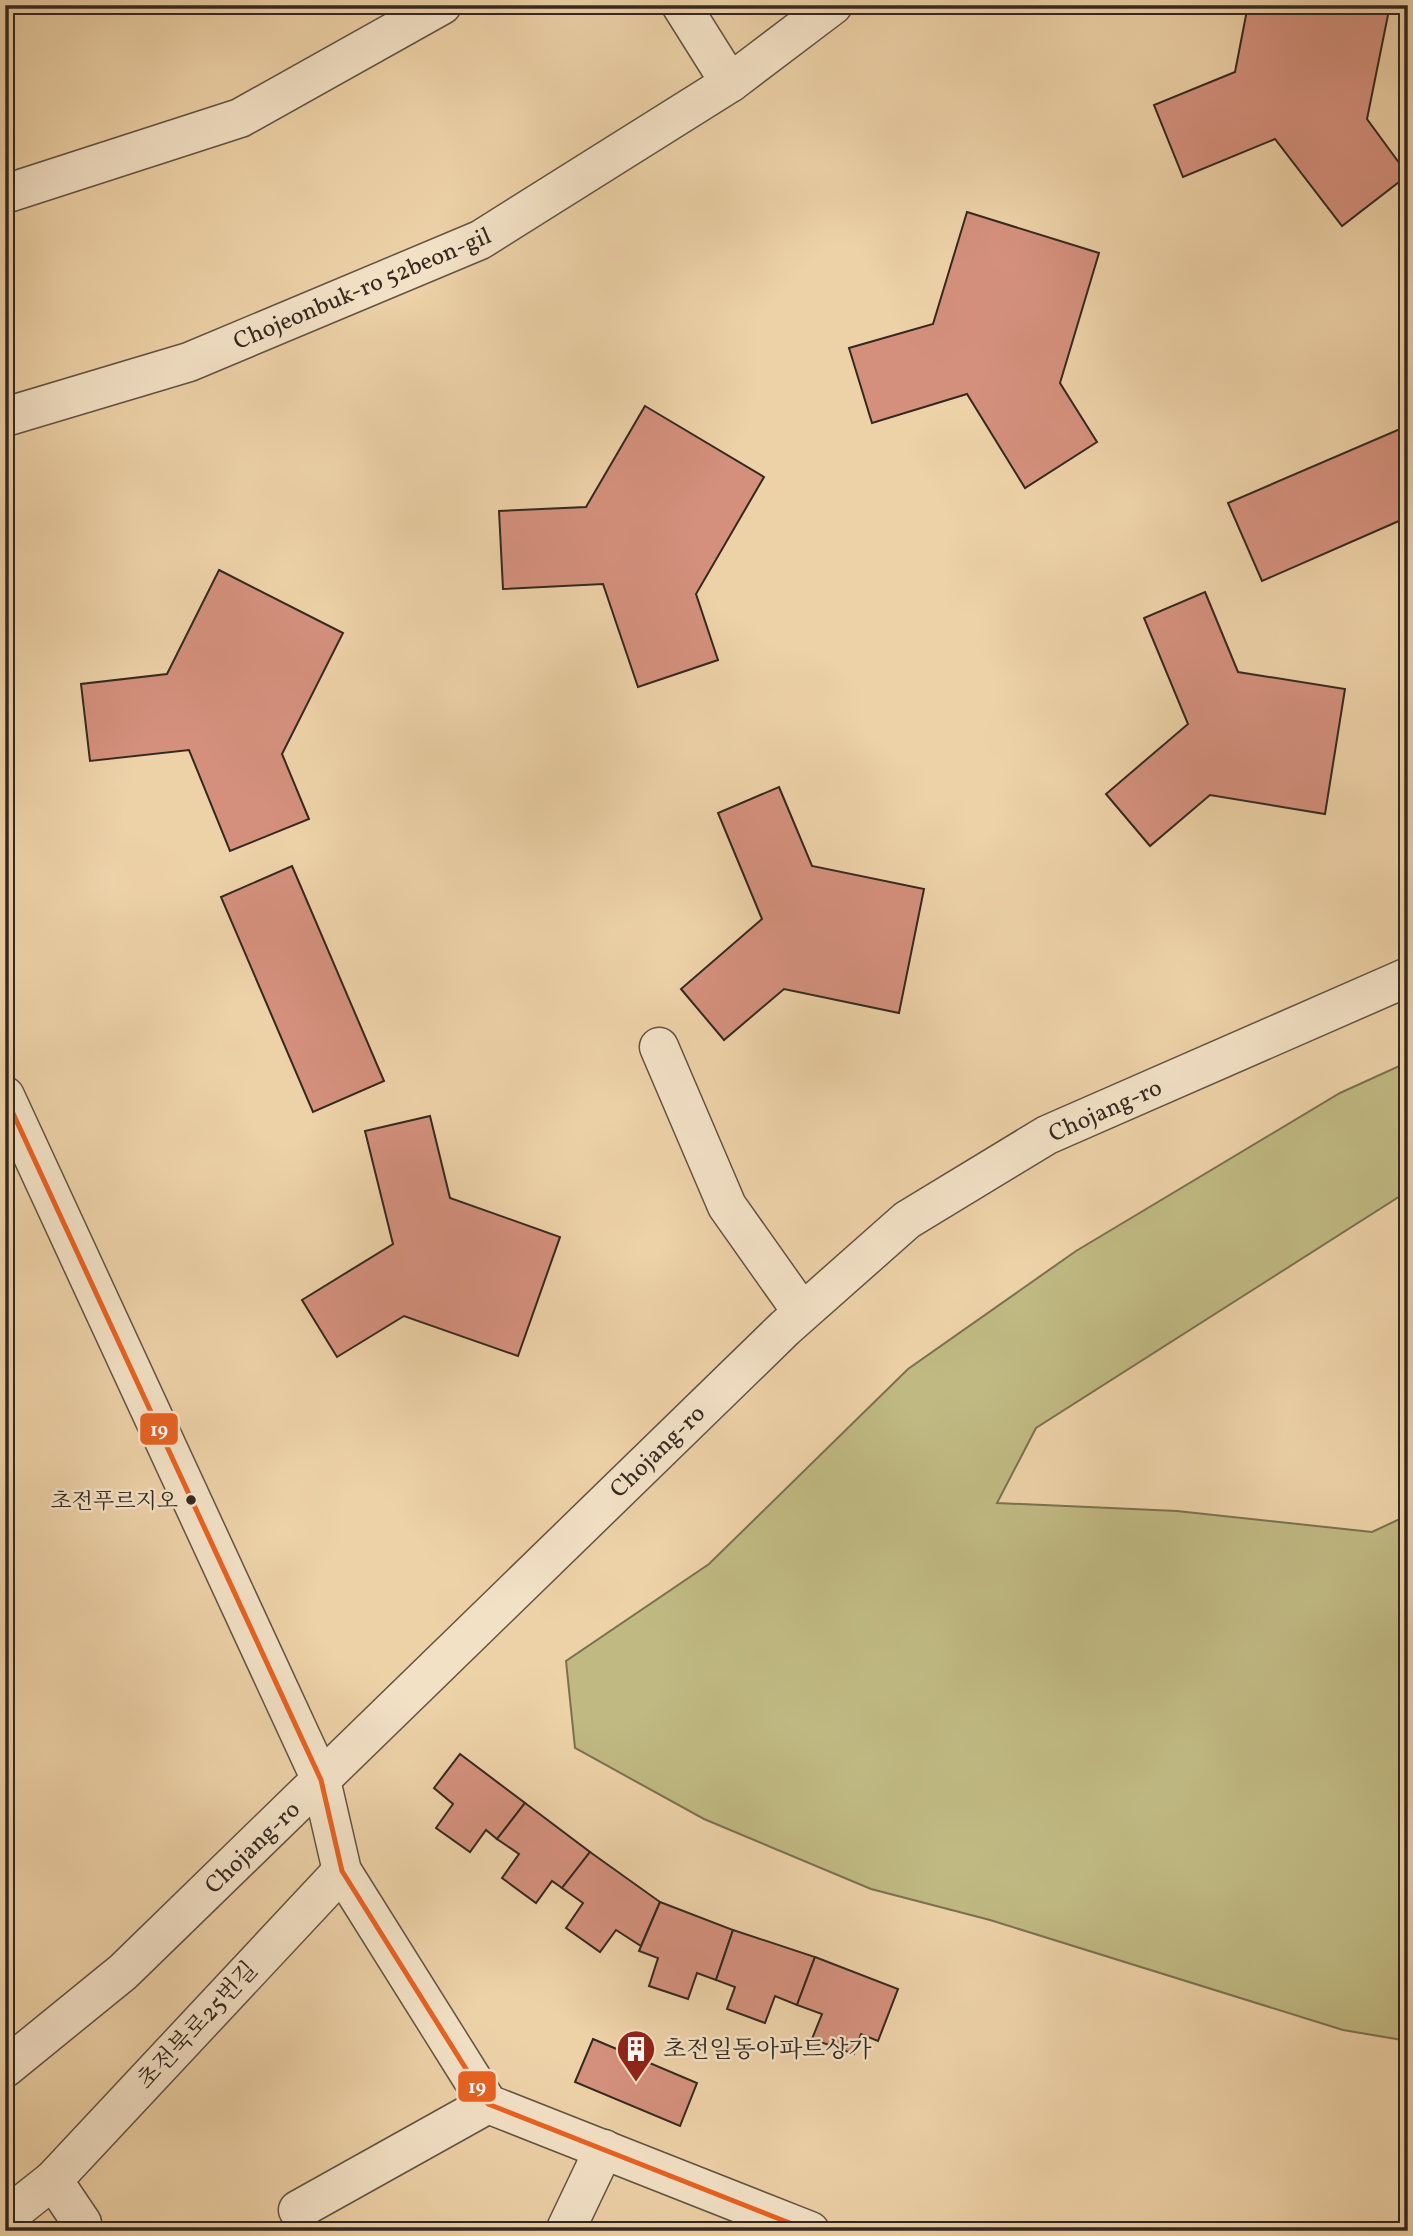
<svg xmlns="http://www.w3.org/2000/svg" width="1413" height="2236" font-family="Vollkorn,'Noto Serif KR',serif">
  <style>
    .green { fill: #c0b982; stroke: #7a7151; stroke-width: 2 }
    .building { fill: #d4907d; stroke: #342920; stroke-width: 2 }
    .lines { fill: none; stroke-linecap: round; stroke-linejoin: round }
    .minor-casing { stroke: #625342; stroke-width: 41 }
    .minor { stroke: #f3e1c6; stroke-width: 38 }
    .bus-1-casing { stroke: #f3e1c6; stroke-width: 10 }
    .bus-1 { stroke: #e86222; stroke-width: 5 }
    .bus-dot { fill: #342920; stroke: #f3e1c6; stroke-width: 2.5 }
    .labels { text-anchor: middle; stroke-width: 5; stroke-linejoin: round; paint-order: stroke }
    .bus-label { font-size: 22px; fill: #342920; stroke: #f3e1c6; text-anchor: end }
    .street-label { font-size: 24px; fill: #342920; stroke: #f3e1c6 }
    .poi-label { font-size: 24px; fill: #342920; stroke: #f3e1c6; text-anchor: start }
    .line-badge { stroke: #f3e1c6; stroke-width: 2.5 }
    .badge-label { font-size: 19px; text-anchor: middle; font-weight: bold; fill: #fff }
  </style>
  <rect width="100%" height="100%" fill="#edd1a7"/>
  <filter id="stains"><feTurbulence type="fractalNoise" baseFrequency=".00286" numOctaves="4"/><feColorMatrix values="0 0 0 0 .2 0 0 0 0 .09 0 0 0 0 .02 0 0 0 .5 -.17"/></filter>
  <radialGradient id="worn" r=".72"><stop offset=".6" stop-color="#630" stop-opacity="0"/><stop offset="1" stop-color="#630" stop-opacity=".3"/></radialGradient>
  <path class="green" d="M1408 1062V1191L1036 1428 997 1503 1177 1511 1372 1532 1408 1515V2041L1343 2030 990 1920 871 1889 704 1819 575 1748 566 1661 709 1564 908 1369 1076 1251 1340 1093Z"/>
  <g class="building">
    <path d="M1248 5H1390L1367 119 1408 175 1342 226 1275 139 1183 177 1154 105 1235 72Z"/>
    <path d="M967 212 1099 253 1060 383 1097 442 1025 488 967 394 872 423 849 348 933 324Z"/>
    <path d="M645 406 764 477 696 594 718 660 638 687 603 584 503 589 499 511 586 507Z"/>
    <path d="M1407 426 1408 517 1262 581 1228 503Z"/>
    <path d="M219 570 343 633 282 754 309 819 230 851 189 750 90 761 81 684 167 674Z"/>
    <path d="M1205 592 1238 672 1345 689 1325 814 1210 795 1150 846 1106 794 1188 724 1144 618Z"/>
    <path d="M779 787 812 866 924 889 899 1013 784 989 724 1040 681 989 762 919 718 813Z"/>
    <path d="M292 866 384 1081 313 1112 221 897Z"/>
    <path d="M430 1116 450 1198 560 1237 518 1356 404 1316 337 1357 302 1300 393 1244 365 1131Z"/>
    <path d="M460 1754 525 1803 497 1839 486 1830 470 1852 436 1828 453 1804 434 1788Z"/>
    <path d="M525 1803 590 1852 562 1888 552 1881 536 1903 502 1878 519 1854 497 1839Z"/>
    <path d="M590 1852 660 1902 641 1946 616 1930 600 1952 566 1928 583 1903 562 1888Z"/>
    <path d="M660 1902 733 1930 716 1980 697 1973 688 1999 649 1986 658 1958 639 1951Z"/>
    <path d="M733 1930 815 1957 797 2005 775 1996 765 2023 727 2009 735 1987 716 1980Z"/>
    <path d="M815 1957 898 1989 878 2041 861 2034 854 2054 812 2039 822 2014 797 2005Z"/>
    <path d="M593 2039 697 2083 680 2126 575 2082Z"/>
  </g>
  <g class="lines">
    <g class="minor-casing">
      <g id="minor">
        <path d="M681 5 730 83"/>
        <path d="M5 194 240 118 442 5"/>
        <path d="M5 417 189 362 480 240 730 83 833 5"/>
        <path d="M659 1047 727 1206 802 1312"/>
        <path d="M5 1096 321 1780 342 1871 488 2104 810 2231"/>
        <path d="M5 2068 123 1972 785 1328 907 1220 1047 1135 1408 977"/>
        <path d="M53 2180 82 2223 83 2231"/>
        <path d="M298 2210 488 2104"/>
        <path d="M5 2218 53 2180 342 1871"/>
        <path d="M565 2231 604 2149"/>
      </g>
    </g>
    <use href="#minor" class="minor"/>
    <g class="bus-1-casing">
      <path id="bus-1" d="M5 1096 321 1780 342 1871 488 2104 810 2231"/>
    </g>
    <use href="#bus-1" class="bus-1"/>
  </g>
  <defs>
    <g id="building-pin" transform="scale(2.0125)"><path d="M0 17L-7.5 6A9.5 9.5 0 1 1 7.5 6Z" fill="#8f2418" stroke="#f3e1c6"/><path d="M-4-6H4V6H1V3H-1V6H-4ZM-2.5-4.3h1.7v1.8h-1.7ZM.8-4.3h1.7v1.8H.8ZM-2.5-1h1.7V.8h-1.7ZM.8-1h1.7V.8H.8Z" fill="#fff"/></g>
  </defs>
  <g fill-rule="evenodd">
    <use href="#building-pin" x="636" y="2049"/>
  </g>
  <circle class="bus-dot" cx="191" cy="1500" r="6"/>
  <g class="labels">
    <g class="bus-label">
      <text x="178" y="1508">초전푸르지오</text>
    </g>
    <g class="street-label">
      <text transform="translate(362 288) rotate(-23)" y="8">Chojeonbuk-ro 52beon-gil</text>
      <text transform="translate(1105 1110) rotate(-24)" y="8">Chojang-ro</text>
      <text transform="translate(657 1451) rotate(-44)" y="8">Chojang-ro</text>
      <text transform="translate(252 1847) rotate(-44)" y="8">Chojang-ro</text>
      <text transform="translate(197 2025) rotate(-47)" y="8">초전북로25번길</text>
    </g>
    <g class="poi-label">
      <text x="663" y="2057">초전일동아파트상가</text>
    </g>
  </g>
  <g class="line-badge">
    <rect x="139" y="1412" width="40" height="34" rx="7" fill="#e86222"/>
    <rect x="457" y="2070" width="40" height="33" rx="7" fill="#e86222"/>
  </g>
  <g class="badge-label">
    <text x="159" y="1436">19</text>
    <text x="477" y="2093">19</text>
  </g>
  <rect width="1413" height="2236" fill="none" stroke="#edd1a7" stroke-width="28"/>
  <rect x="7" y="7" width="1399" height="2222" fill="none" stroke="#342920" stroke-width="3.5"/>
  <rect x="14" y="14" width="1385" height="2208" fill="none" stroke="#342920" stroke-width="2"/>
  <rect width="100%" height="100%" filter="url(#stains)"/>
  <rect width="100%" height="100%" fill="url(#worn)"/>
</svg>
